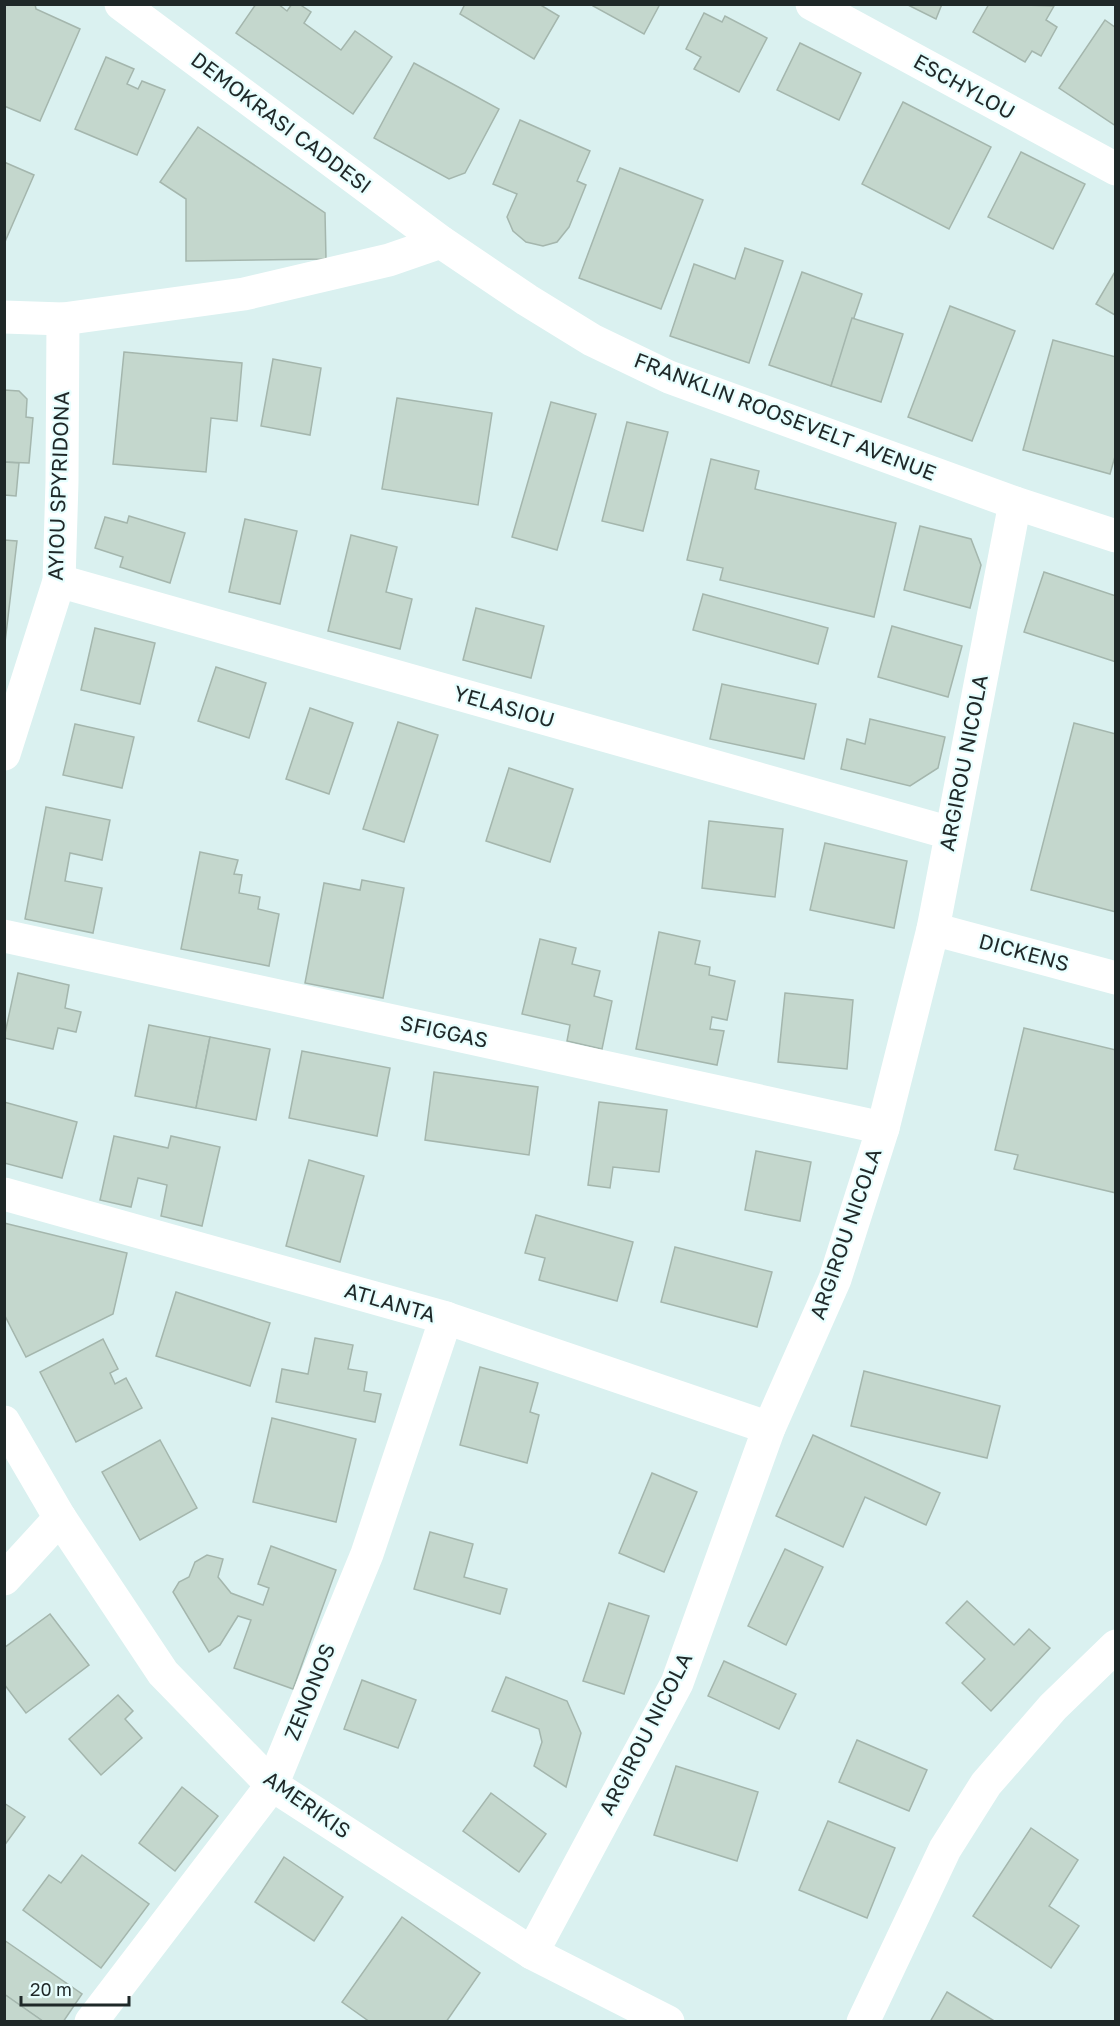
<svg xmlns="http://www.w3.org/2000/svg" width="1120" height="2026" font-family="'Golos Text',sans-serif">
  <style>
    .building { fill: #c4d7cd; stroke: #a4b6ad; stroke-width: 1.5 }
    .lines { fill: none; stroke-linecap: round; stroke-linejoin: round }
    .street { stroke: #fff; stroke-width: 33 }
    .secondary { stroke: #fff; stroke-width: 33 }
    .labels { text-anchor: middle; stroke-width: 4.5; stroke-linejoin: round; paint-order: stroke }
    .street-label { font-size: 21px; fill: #1f2828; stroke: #e7fefe }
  </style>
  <rect width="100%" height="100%" fill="#daf1f0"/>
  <g class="building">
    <path d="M4 4H35L36 9 80 29 40 121 4 106Z"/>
    <path d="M256 4H278L287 11 292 4H299L311 12 304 23 341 50 355 31 392 57 353 114 236 33Z"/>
    <path d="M465 4H539L559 16 534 59 460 14Z"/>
    <path d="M594 4H660L644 34 593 6Z"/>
    <path d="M906 4H942L936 19Z"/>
    <path d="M989 4 1054 6 1046 20 1057 27 1041 56 1032 51 1025 62 973 32Z"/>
    <path d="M704 13 722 22 725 16 767 38 739 92 694 69 701 57 686 49Z"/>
    <path d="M1105 20 1116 28V126L1059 88Z"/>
    <path d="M800 43 861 73 839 120 777 90Z"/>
    <path d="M106 57 134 69 127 84 138 89 142 81 165 90 137 155 75 129Z"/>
    <path d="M414 63 499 109 465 173 449 179 374 138Z"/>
    <path d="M903 102 991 147 949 229 862 184Z"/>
    <path d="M520 120 590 151 577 181 586 185 569 227 557 242 543 246 526 242 513 231 507 217 517 194 493 184Z"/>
    <path d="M198 127 325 213 326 259 186 261V199L160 182Z"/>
    <path d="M1021 152 1085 184 1053 249 988 217Z"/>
    <path d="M4 162 34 175 4 244Z"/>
    <path d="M620 168 703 200 661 309 579 278Z"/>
    <path d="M745 248 783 261 749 363 670 336 694 264 735 279Z"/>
    <path d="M1116 270V314L1115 315 1096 304Z"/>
    <path d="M802 272 862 294 831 386 769 365Z"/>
    <path d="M950 306 1015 331 972 441 908 417Z"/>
    <path d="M852 318 903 334 881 402 831 386Z"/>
    <path d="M1053 340 1116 357V453L1110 474 1023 450Z"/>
    <path d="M124 352 242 363 237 421 211 418 206 472 113 464Z"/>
    <path d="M273 359 321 368 310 435 261 426Z"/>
    <path d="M4 390 19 391 27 399 26 417 33 418 29 463 4 462Z"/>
    <path d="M397 398 492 413 478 505 382 489Z"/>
    <path d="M551 402 596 414 557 550 512 537Z"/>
    <path d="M627 422 668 432 643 531 602 521Z"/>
    <path d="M711 459 759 471 755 489 896 523 874 617 720 580 723 568 687 560Z"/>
    <path d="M4 462 19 463 16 496 4 495Z"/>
    <path d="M129 516 185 533 170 583 120 567 123 557 95 548 105 517 127 523Z"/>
    <path d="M245 519 297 531 280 604 229 592Z"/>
    <path d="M920 526 971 539 981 565 970 608 904 590Z"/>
    <path d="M351 535 397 547 386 592 412 599 400 649 328 631Z"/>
    <path d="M4 540 17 541 4 651Z"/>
    <path d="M1044 572 1116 596V662L1024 632Z"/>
    <path d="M703 594 828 628 818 664 693 630Z"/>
    <path d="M476 608 544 626 531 678 463 660Z"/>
    <path d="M892 626 962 646 948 697 878 677Z"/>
    <path d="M95 628 155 643 140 704 81 690Z"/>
    <path d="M216 667 266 683 249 738 198 721Z"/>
    <path d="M722 684 816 704 804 759 710 739Z"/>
    <path d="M310 708 353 723 329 794 286 779Z"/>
    <path d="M870 719 945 737 938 768 910 786 841 769 847 739 865 744Z"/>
    <path d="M398 722 438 735 404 842 363 829Z"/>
    <path d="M1074 723 1116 734V912L1031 890Z"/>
    <path d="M75 724 134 737 122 788 63 775Z"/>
    <path d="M509 768 573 789 550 862 486 841Z"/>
    <path d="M46 807 110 820 102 860 70 853 65 881 102 888 93 933 25 919Z"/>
    <path d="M709 821 783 829 775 897 702 888Z"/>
    <path d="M825 843 907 861 894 928 810 910Z"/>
    <path d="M200 852 238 860 234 874 242 875 239 893 260 897 258 909 279 914 269 966 181 949Z"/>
    <path d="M362 880 404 888 383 998 305 983 324 883 360 890Z"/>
    <path d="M659 932 700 941 695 964 710 967 709 975 735 981 727 1020 712 1017 710 1029 724 1031 717 1065 636 1049Z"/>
    <path d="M540 939 576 948 572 964 600 971 594 996 612 1001 602 1049 567 1041 570 1025 522 1014Z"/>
    <path d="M18 973 69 985 65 1008 81 1012 76 1032 58 1028 53 1049 4 1038Z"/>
    <path d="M785 993 853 1000 847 1069 778 1062Z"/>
    <path d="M149 1025 210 1037 196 1108 135 1096Z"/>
    <path d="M1024 1028 1116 1050V1193L1014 1169 1018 1155 995 1150Z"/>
    <path d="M210 1037 270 1049 256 1120 196 1108Z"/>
    <path d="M302 1051 390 1068 377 1136 289 1118Z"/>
    <path d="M434 1072 538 1087 529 1155 425 1140Z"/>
    <path d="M4 1102 77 1122 62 1178 4 1163Z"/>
    <path d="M599 1102 667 1110 659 1172 613 1167 610 1188 588 1185Z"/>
    <path d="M114 1136 168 1148 171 1136 220 1147 202 1226 161 1216 167 1185 138 1178 131 1207 100 1200Z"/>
    <path d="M756 1151 811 1162 800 1221 745 1210Z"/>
    <path d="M309 1160 364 1176 340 1262 286 1246Z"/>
    <path d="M536 1215 633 1242 617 1301 539 1280 545 1258 525 1253Z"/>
    <path d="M4 1223 127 1253 113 1314 26 1357 4 1314Z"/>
    <path d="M675 1247 772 1272 757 1327 661 1302Z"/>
    <path d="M176 1292 270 1323 250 1386 156 1356Z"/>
    <path d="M315 1338 353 1345 348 1369 367 1372 364 1391 381 1394 375 1422 276 1402 282 1369 308 1374Z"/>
    <path d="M103 1339 118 1369 110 1373 115 1384 126 1378 142 1408 76 1442 40 1372Z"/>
    <path d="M480 1367 538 1383 530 1412 539 1415 527 1463 460 1445Z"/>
    <path d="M864 1371 1000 1406 987 1458 851 1426Z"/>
    <path d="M272 1418 356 1439 336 1522 253 1502Z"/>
    <path d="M813 1435 940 1493 926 1525 865 1497 843 1547 776 1516Z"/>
    <path d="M160 1440 197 1508 140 1540 102 1472Z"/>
    <path d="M652 1473 697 1492 664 1572 619 1553Z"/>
    <path d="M430 1532 473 1544 464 1577 507 1589 500 1614 414 1589Z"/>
    <path d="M271 1546 336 1570 293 1689 234 1668 251 1620 238 1616 220 1645 209 1652 173 1592 179 1582 189 1577 195 1562 207 1555 223 1559 218 1577 231 1593 263 1605 269 1588 258 1584Z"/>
    <path d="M785 1549 823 1567 786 1645 748 1626Z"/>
    <path d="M967 1601 1014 1645 1029 1629 1050 1648 991 1711 962 1683 985 1659 946 1623Z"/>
    <path d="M609 1603 649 1616 624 1694 583 1681Z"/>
    <path d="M50 1614 89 1665 26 1713 4 1684V1648Z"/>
    <path d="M724 1661 796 1694 779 1729 708 1696Z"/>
    <path d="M506 1677 567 1701 581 1733 566 1787 534 1766 542 1742 539 1729 492 1711Z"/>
    <path d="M362 1680 416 1700 398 1748 344 1729Z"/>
    <path d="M118 1695 133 1711 125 1719 142 1738 101 1775 69 1739Z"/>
    <path d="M857 1740 927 1770 909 1811 839 1782Z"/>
    <path d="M676 1766 758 1792 737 1861 654 1835Z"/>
    <path d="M182 1787 218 1816 175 1871 139 1843Z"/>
    <path d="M491 1793 546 1834 519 1872 463 1831Z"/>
    <path d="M4 1803 25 1817 4 1846Z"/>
    <path d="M828 1821 895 1848 867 1918 799 1890Z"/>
    <path d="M1031 1828 1078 1860 1049 1906 1079 1926 1051 1968 973 1916Z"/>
    <path d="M82 1855 149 1904 101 1968 23 1910 49 1875 61 1883Z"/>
    <path d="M284 1857 343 1897 314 1941 255 1902Z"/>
    <path d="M402 1917 480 1973 446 2022H370L342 2002Z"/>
    <path d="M4 1940 82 1994 63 2022H44L4 1994Z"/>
    <path d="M947 1992 996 2022H930Z"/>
    <path d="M4 1994 44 2022H4Z"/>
  </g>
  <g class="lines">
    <g class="street">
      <path d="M121 4 441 242 527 300 592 340 669 377 1015 503 1116 536"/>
      <path d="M812 4 1116 169"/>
      <path d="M4 317 63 319 244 294 389 260 441 242"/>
      <path d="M59 581 950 833"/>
      <path d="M4 754 59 581 62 482 63 319"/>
      <path d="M933 929 1116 978"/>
      <path d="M4 936 883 1128"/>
      <path d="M4 1194 446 1318 769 1428"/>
      <path d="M4 1422 60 1518 163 1673 272 1785 532 1953 668 2022"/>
      <path d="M4 1579 60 1518"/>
      <path d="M532 1953 677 1683 769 1428 835 1279 883 1128 933 929 1015 503"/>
      <path d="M91 2022 272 1785 367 1554 446 1318"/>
    </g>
    <path class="secondary" d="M863 2022 945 1849 986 1784 1053 1707 1116 1646"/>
  </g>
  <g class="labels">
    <g class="street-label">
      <text transform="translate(964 87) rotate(29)" y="7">ESCHYLOU</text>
      <text transform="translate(281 123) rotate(37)" y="7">DEMOKRASI CADDESI</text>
      <text transform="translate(785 417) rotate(21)" y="7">FRANKLIN ROOSEVELT AVENUE</text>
      <text transform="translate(59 486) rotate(-88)" y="7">AYIOU SPYRIDONA</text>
      <text transform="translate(504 707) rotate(16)" y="7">YELASIOU</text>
      <text transform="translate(964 763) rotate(-79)" y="7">ARGIROU NICOLA</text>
      <text transform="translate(1024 953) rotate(15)" y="7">DICKENS</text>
      <text transform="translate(444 1032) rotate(12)" y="7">SFIGGAS</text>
      <text transform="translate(846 1234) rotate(-71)" y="7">ARGIROU NICOLA</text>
      <text transform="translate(390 1303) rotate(16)" y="7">ATLANTA</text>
      <text transform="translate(310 1692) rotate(-68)" y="7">ZENONOS</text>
      <text transform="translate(646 1734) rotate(-63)" y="7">ARGIROU NICOLA</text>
      <text transform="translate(307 1805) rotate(35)" y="7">AMERIKIS</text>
    </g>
  </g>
  <rect width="1120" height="2026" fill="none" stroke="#1f2828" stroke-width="12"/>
  <path d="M21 1996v9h108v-9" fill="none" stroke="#1f2828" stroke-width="3"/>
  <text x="30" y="1996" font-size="18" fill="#1f2828" stroke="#e7fefe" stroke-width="4.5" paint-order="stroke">20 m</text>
</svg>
